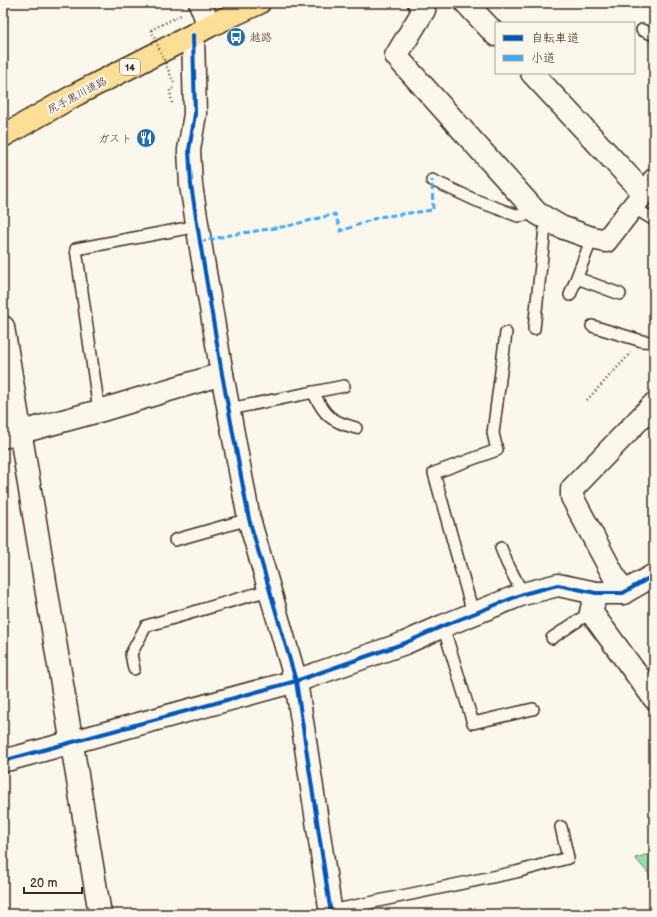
<svg xmlns="http://www.w3.org/2000/svg" width="657" height="917" font-family="'Balsamiq Sans','Klee One',sans-serif">
  <style>
    .green { fill: #98ddaa; stroke: #6a8464 }
    .lines { fill: none; stroke-linecap: round; stroke-linejoin: round }
    .service-casing { stroke: #3b2a1e; stroke-width: 14 }
    .minor-casing { stroke: #3b2a1e; stroke-width: 25 }
    .tertiary-casing { stroke: #3b2a1e; stroke-width: 25 }
    .primary-casing { stroke: #3b2a1e; stroke-width: 25 }
    .path { stroke: #3b2a1e; stroke-width: 2.5; stroke-dasharray: 1 3; stroke-linecap: butt }
    .service { stroke: #fbf7ec; stroke-width: 11 }
    .minor { stroke: #fbf7ec; stroke-width: 22 }
    .tertiary { stroke: #fbf7ec; stroke-width: 22 }
    .primary { stroke: #fcde96; stroke-width: 22 }
    .path-bridge { stroke: #3b2a1e; stroke-width: 2.5; stroke-dasharray: 1 3; stroke-linecap: butt }
    .quiet { stroke: #3fa9f5; stroke-width: 3; stroke-dasharray: 6 3; stroke-linecap: butt }
    .cycleway-casing { stroke: #fbf7ec; stroke-width: 6 }
    .cycleway { stroke: #0057b8; stroke-width: 4 }
    .labels { text-anchor: middle; stroke-width: 4; stroke-linejoin: round; paint-order: stroke }
    .shield { fill: #fbf7ec; stroke: #75685c; stroke-width: 1 }
    .shield-label { font-size: 10px; font-weight: bold; fill: #3b2a1e }
    .poi-label { font-size: 11px; fill: #3b2a1e; stroke: #fbf7ec; text-anchor: start }
    .street-label { font-size: 11px; fill: #3b2a1e; stroke: #fbf7ec }
  </style>
  <rect width="100%" height="100%" fill="#fbf7ec"/>
  <filter id="ink" filterUnits="userSpaceOnUse"><feTurbulence type="fractalNoise" baseFrequency=".025" numOctaves="2"/><feDisplacementMap in="SourceGraphic" scale="8" xChannelSelector="R" yChannelSelector="G"/><feConvolveMatrix kernelMatrix="1 2 1 2 8 2 1 2 1" color-interpolation-filters="sRGB"/></filter>
  <g filter="url(#ink)">
    <path class="green" d="M653 853H654V897L652 894 649 874 635 858Z"/>
    <g class="lines">
      <g class="service-casing">
        <g id="service">
          <path d="M642 30 654 35"/>
          <path d="M432 180 475 200 518 216 537 213"/>
          <path d="M633 207 654 220"/>
          <path d="M577 278 620 294"/>
          <path d="M570 295 592 238"/>
          <path d="M592 326 642 341 654 342"/>
          <path d="M534 329 546 219"/>
          <path d="M313 392C325 416 330 421 356 428"/>
          <path d="M229 409 344 386"/>
          <path d="M99 411 76 249 198 226"/>
          <path d="M175 540 249 519"/>
          <path d="M501 548 507 563 523 594"/>
          <path d="M473 613 434 473 497 450 493 433 506 333"/>
          <path d="M443 626 473 723 533 709"/>
          <path d="M552 638 591 612"/>
          <path d="M134 669 131 654 146 626 269 590"/>
          <path d="M331 911 516 872 568 858 561 827"/>
        </g>
      </g>
      <g class="minor-casing">
        <g id="minor">
          <path d="M200 3 209 26"/>
          <path d="M419 3 424 10 396 56 537 213 561 227 592 238 606 241 654 180"/>
          <path d="M466 3 496 35"/>
          <path d="M532 73 644 193"/>
          <path d="M3 327 100 914"/>
          <path d="M3 437 99 411 222 374"/>
          <path d="M596 593 591 612 654 698"/>
          <path d="M623 593 572 497V489L654 404"/>
          <path d="M3 761 296 681 405 643 443 626 523 594 558 585 596 593H623L654 575"/>
        </g>
      </g>
      <g class="tertiary-casing">
        <path id="tertiary" d="M193 35 195 114 189 150 191 185 200 242 222 374 249 519 296 681 331 914"/>
      </g>
      <g class="primary-casing">
        <path id="primary" d="M3 136 77 94 193 35 209 26 259 3"/>
      </g>
      <g class="path">
        <path d="M151 30 183 14"/>
        <path d="M172 103 170 90 173 88"/>
        <path d="M587 400 631 353"/>
      </g>
      <use href="#service" class="service"/>
      <use href="#minor" class="minor"/>
      <use href="#tertiary" class="tertiary"/>
      <use href="#primary" class="primary"/>
      <path class="path-bridge" d="M151 30 174 83"/>
      <path class="quiet" d="M200 242 230 235 288 226 335 214 341 231 379 217 433 210 432 180"/>
      <g class="cycleway-casing">
        <g id="cycleway">
          <path d="M193 35 195 114 189 150 191 185 200 242 222 374 249 519 296 681 331 914"/>
          <path d="M3 761 296 681 405 643 443 626 523 594 558 585 596 593H623L654 575"/>
        </g>
      </g>
      <use href="#cycleway" class="cycleway"/>
    </g>
  </g>
  <defs>
    <g id="bus-disc" transform="scale(1)"><circle r="9.5" fill="#1f6fb2" stroke="#fbf7ec"/><path d="M-5-6H5V4H4V6H2V4H-2V6H-4V4H-5ZM-3.5-4V0h7V-4ZM-3.5 1.2v1.5H-2V1.2ZM2 1.2v1.5H3.5V1.2Z" fill="#fff"/></g>
    <g id="restaurant-disc" transform="scale(1)"><circle r="9.5" fill="#1f6fb2" stroke="#fbf7ec"/><path d="M-5-6h1v4h1v-4h1v4h1v-4h1v5L-1.5 .5V6h-2V.5L-5-1ZM5-6V6H3V1.5H1.5Q1.5-4 5-6Z" fill="#fff"/></g>
  </defs>
  <g fill-rule="evenodd">
    <use href="#bus-disc" x="236" y="37"/>
    <use href="#restaurant-disc" x="146" y="138"/>
  </g>
  <g class="labels">
    <rect class="shield" x="120" y="59" width="20" height="16" rx="3"/>
    <g class="shield-label">
      <text x="130" y="71">14</text>
    </g>
    <g class="poi-label">
      <text x="250" y="41">越路</text>
      <text x="132" y="142" text-anchor="end">ガスト</text>
    </g>
    <g class="street-label">
      <text transform="translate(77 95) rotate(-28)" y="4">尻手黒川道路</text>
    </g>
  </g>
  <rect width="657" height="917" fill="none" stroke="#fbf7ec" stroke-width="16"/>
  <rect x="8" y="8" width="641" height="901" fill="none" stroke="#3b2a1e" stroke-width="1.5" filter="url(#ink)"/>
  <rect x="495" y="22" width="140" height="52" fill="#fbf7ec" stroke="#aea59a"/>
  <rect x="503" y="35" width="20" height="6" fill="#0057b8" stroke="#aea59a"/>
  <text x="531" y="42" font-size="12" fill="#3b2a1e">自転車道</text>
  <rect x="503" y="55" width="20" height="6" fill="#3fa9f5" stroke="#aea59a"/>
  <text x="531" y="62" font-size="12" fill="#3b2a1e">小道</text>
  <path d="M24 887v6h58v-6" fill="none" stroke="#3b2a1e" stroke-width="2"/>
  <text x="30" y="887" font-size="12" fill="#3b2a1e" stroke="#fbf7ec" stroke-width="3" paint-order="stroke">20 m</text>
</svg>
